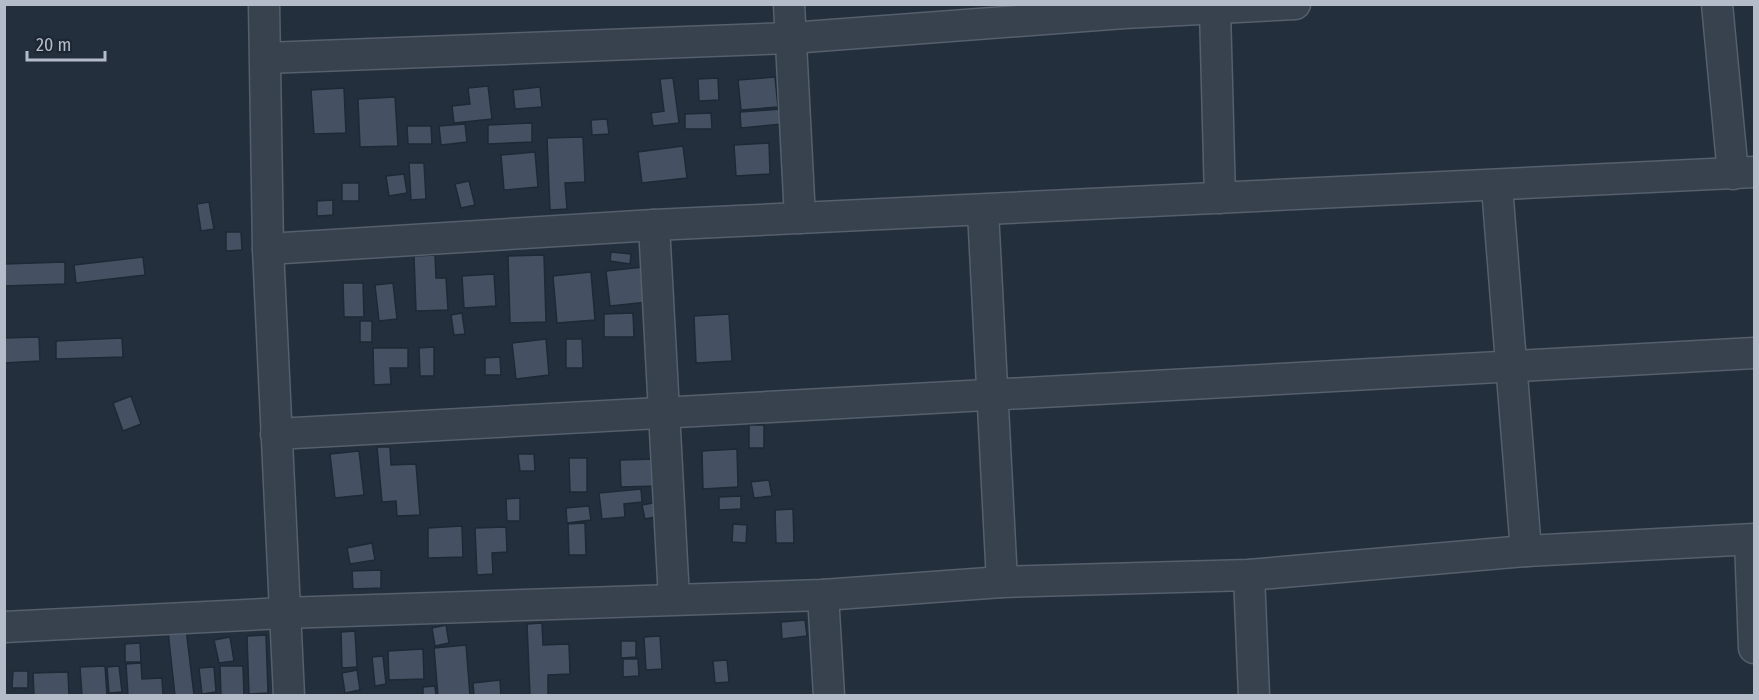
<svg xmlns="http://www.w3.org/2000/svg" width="1759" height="700" font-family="'Fira Sans Condensed',sans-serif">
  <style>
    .building { fill: #455162; stroke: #1f2835; stroke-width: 1.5 }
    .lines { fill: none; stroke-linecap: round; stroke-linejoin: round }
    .minor-casing { stroke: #565f6c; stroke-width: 33 }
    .minor { stroke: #38414e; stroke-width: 30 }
  </style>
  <rect width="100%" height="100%" fill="#242f3e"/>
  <g class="building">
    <path d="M775 77 778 107 741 110 738 80Z"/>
    <path d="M673 78 679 123 653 126 651 113 664 111 660 79Z"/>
    <path d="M718 78 719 100 699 101 698 79Z"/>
    <path d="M488 86 492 119 454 123 452 106 470 104 468 88Z"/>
    <path d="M540 87 542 107 515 109 513 90Z"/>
    <path d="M344 88 346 133 314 134 311 90Z"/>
    <path d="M395 97 398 146 360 147 358 99Z"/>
    <path d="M781 109 782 124 741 128 740 112Z"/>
    <path d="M711 113 712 129H685V114Z"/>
    <path d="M607 119 609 134 592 135 591 120Z"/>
    <path d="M532 123V142L488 144V125Z"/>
    <path d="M465 124 467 142 441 145 439 126Z"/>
    <path d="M407 126H431L432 144H408Z"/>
    <path d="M583 137 585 182 565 183 567 209 550 210 547 138Z"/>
    <path d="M769 143 770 174 736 176 734 145Z"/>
    <path d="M683 146 687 178 642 183 638 152Z"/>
    <path d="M535 152 538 187 504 190 501 155Z"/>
    <path d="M409 163H424L426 199 411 200Z"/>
    <path d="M404 174 407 193 389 196 386 176Z"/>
    <path d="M469 181 475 205 461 208 455 184Z"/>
    <rect x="342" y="183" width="17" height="18"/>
    <path d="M333 200V215L317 216V201Z"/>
    <path d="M209 202 214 229 201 231 197 204Z"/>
    <path d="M226 232H241L242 250 226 251Z"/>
    <path d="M611 252 631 254 630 264 610 261Z"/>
    <path d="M435 255 436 278H446L448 310 416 311 414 256Z"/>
    <path d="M544 255 546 322 510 323 508 256Z"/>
    <path d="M143 257 145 275 76 283 74 265Z"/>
    <path d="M65 262V284L4 286V264Z"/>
    <path d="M644 267 648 302 610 306 606 271Z"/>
    <path d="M591 272 595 320 557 323 553 276Z"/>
    <path d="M494 274 496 306 464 308 462 276Z"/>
    <path d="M343 283H363L364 317H344Z"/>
    <path d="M393 283 397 319 379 321 375 285Z"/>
    <path d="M462 313 465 334 454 335 451 315Z"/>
    <path d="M633 313 634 337H604V314Z"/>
    <path d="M729 314 732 361 696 363 694 316Z"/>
    <rect x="360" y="321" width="12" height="21"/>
    <path d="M39 337 40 361 4 363V338Z"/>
    <path d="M122 338 123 357 56 359V341Z"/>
    <path d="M546 339 549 375 516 379 512 343Z"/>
    <path d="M566 339H582L583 368H566Z"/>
    <path d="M434 347V376H420L419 348Z"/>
    <path d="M373 348H408V368H390L391 384 374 385Z"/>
    <path d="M500 357 501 375H485V358Z"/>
    <path d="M131 396 141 424 123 431 113 403Z"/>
    <rect x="749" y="425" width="15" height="23"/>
    <path d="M377 447H390L391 465 416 464 420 515 397 516 396 501 382 502Z"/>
    <path d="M737 449 738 487 703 489 702 451Z"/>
    <path d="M359 451 364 495 335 498 330 454Z"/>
    <path d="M518 454H534L535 471H520Z"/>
    <path d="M569 458H587V492H570Z"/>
    <path d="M657 459 658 486 621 487 620 460Z"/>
    <path d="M769 480 772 496 754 498 751 482Z"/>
    <path d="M641 489 642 502 624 504 625 517 602 519 599 493Z"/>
    <path d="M741 496V509L719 510V497Z"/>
    <path d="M520 498V521H507L506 499Z"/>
    <path d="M658 502 660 516 645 519 642 505Z"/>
    <path d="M589 506 591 520 567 523 566 508Z"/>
    <path d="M793 509 794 543H776L775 510Z"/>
    <path d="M585 523 586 555H569L568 524Z"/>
    <path d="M733 524 747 525 746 543 732 542Z"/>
    <path d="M462 526 463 557 428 558V528Z"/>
    <path d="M506 527 507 552 492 553 493 574 477 575 475 528Z"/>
    <path d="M372 543 375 560 350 564 347 548Z"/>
    <path d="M381 570V588L353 589 352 571Z"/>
    <path d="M805 620 807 636 782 639 781 622Z"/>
    <path d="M542 623 543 645 569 644 570 674 548 675V696H530L527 624Z"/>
    <path d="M446 625 449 643 435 646 432 628Z"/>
    <path d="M186 629 194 695 175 696 168 631Z"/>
    <path d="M355 631 357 667 342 668 341 632Z"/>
    <path d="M266 635 268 693 249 694 247 636Z"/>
    <path d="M660 636 662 669 646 670 644 637Z"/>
    <path d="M230 637 234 661 219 663 214 640Z"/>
    <path d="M621 641H636V657L621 658Z"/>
    <path d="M140 643 141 662H125V644Z"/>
    <path d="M466 645 470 696H438L434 648Z"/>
    <path d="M423 649 424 679 389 680 388 651Z"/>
    <path d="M383 656 386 684 375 686 372 657Z"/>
    <path d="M623 659H638L639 676 623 677Z"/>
    <path d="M727 660 729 682 715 683 713 661Z"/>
    <path d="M141 663 142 679 162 678 163 696H128L126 664Z"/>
    <path d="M105 666 107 695 82 696 80 667Z"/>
    <path d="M119 666 122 692 109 693 107 667Z"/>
    <path d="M220 666H243L244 696H221Z"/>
    <path d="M214 667 216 692 202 694 199 668Z"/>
    <path d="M357 670 360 690 345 693 342 673Z"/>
    <path d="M13 671H28V688H12Z"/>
    <path d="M68 672 69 696H34L33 673Z"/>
    <path d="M500 680 501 696H474L473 683Z"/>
    <path d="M435 686 436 696H423V687Z"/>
  </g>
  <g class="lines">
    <g class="minor-casing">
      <g id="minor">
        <path d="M264 4 268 249 289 696"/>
        <path d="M789 4 800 218"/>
        <path d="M1717 4 1733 174"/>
        <path d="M1215 10 1220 198"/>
        <path d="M266 58 791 38 1124 13 1295 4"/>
        <path d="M1497 187 1526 551"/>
        <path d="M983 211 1002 582"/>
        <path d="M654 225 674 599"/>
        <path d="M268 249 654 225 1754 172"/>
        <path d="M276 434 1754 353"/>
        <path d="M1750 540 1754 648"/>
        <path d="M1249 575 1254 696"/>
        <path d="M823 595 829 696"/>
        <path d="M4 627 284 613 823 595 1002 582 1249 575 1526 551 1754 539"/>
      </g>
    </g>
    <use href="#minor" class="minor"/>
  </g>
  <rect width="1759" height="700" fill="none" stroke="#b4bcc9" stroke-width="12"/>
  <path d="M27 51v9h78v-9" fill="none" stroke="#b4bcc9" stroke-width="3"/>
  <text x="36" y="51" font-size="18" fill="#b4bcc9" stroke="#1d2633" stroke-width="4.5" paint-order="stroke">20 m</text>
</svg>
